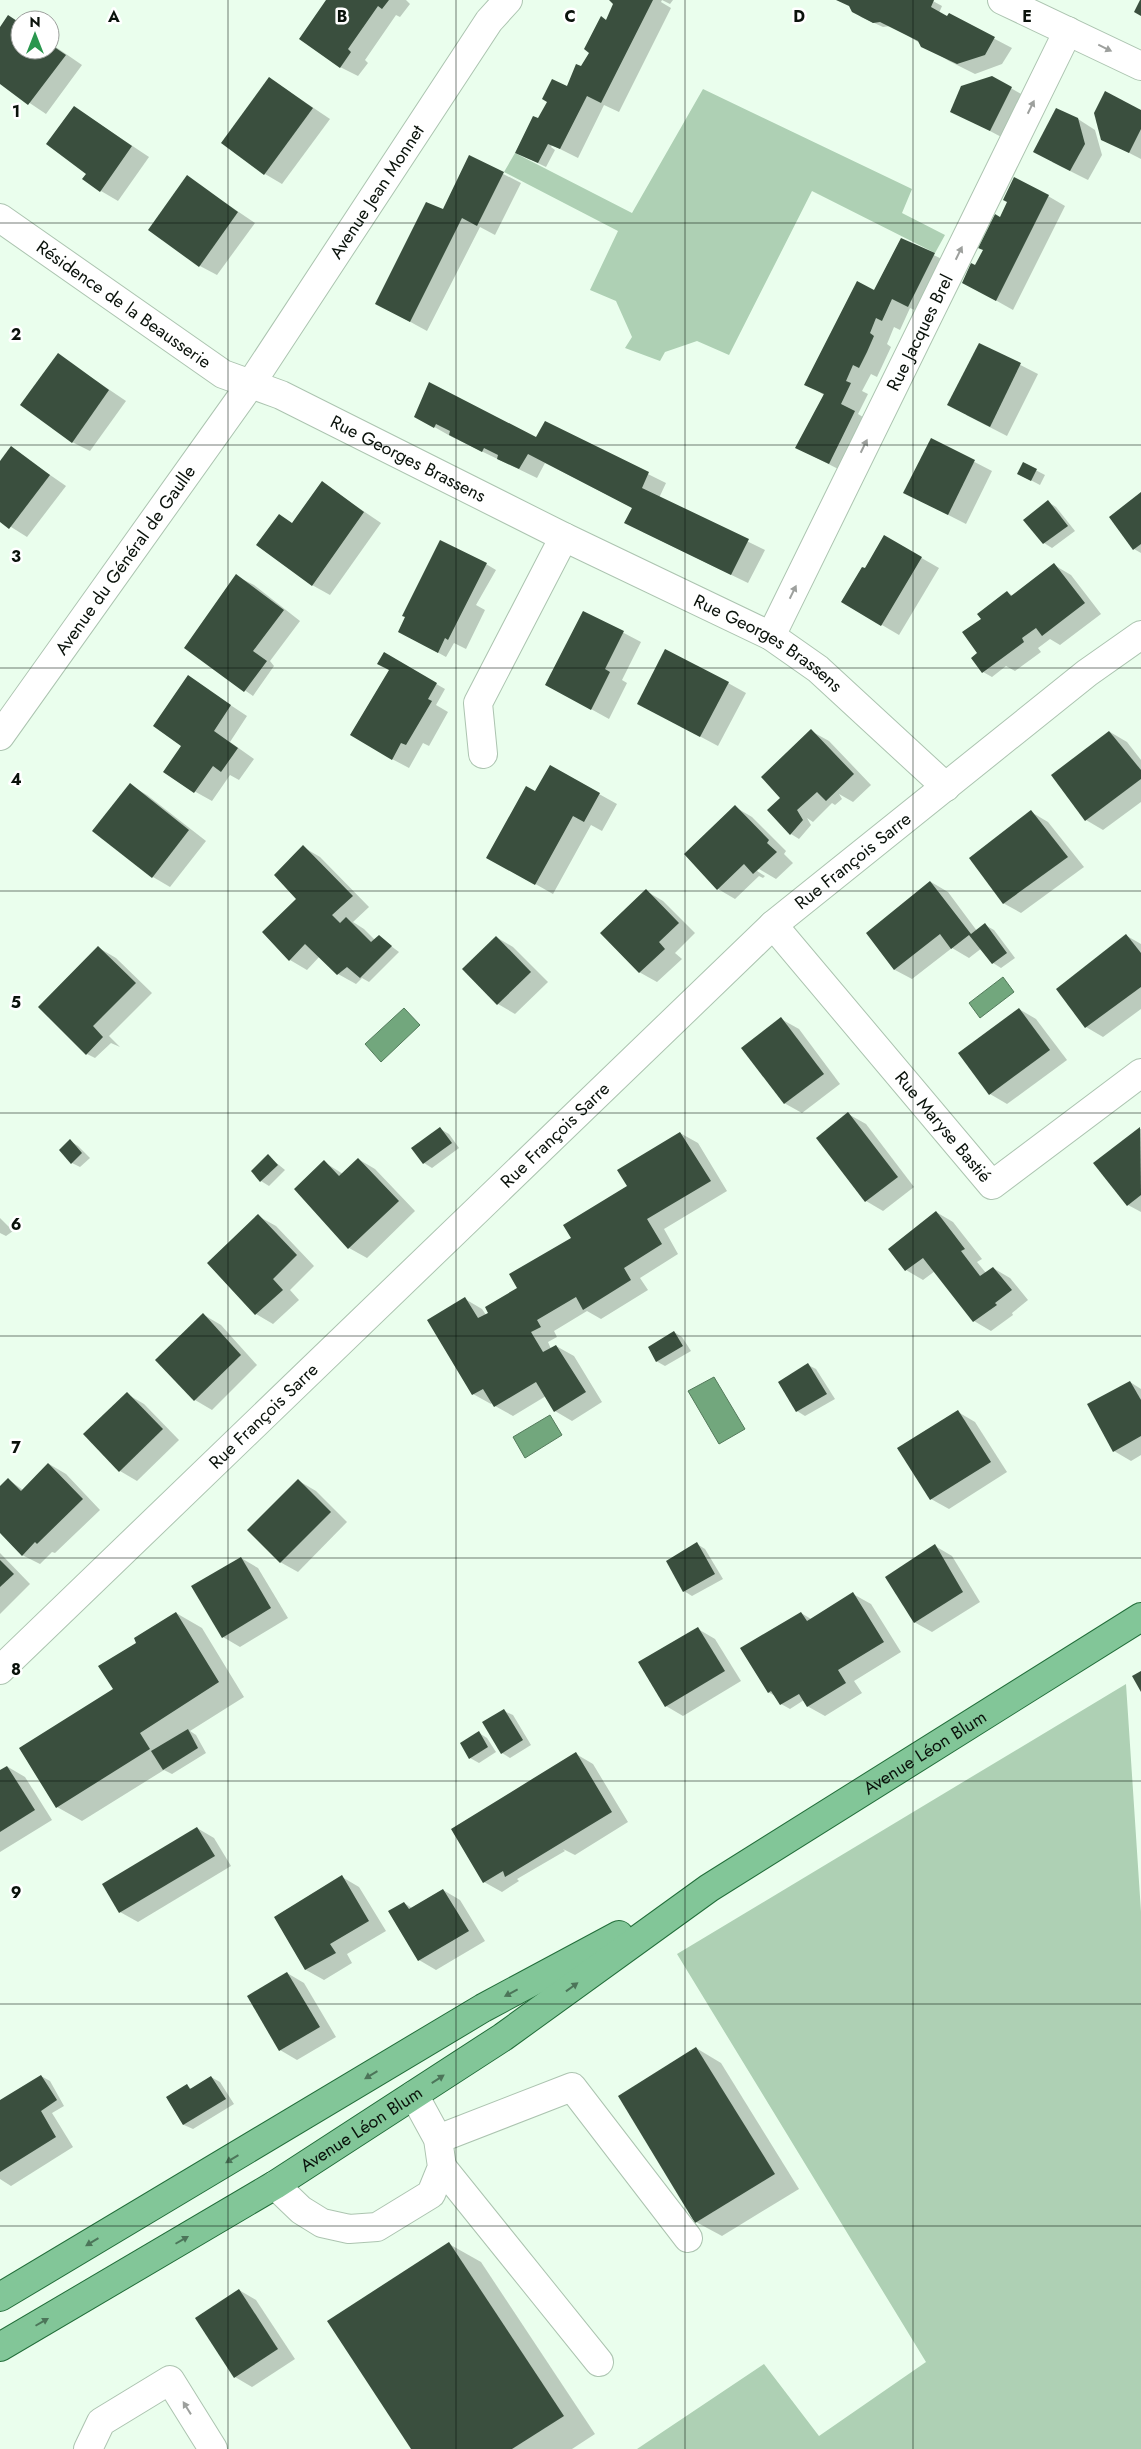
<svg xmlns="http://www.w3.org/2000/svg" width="1141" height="2449" font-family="Jost,sans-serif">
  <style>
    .green { fill: #aed0b4 }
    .water { fill: #72a77d; stroke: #537a5b }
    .shadow { fill: #0003 }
    .building { fill: #3a4f3e }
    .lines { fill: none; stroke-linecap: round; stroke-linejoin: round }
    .minor-casing { stroke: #acc4b0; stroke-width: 30 }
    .major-casing { stroke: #226e3a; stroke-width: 30 }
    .minor { stroke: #fff; stroke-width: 28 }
    .major { stroke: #82c698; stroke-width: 28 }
    .oneway { fill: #9da09d }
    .oneway2 { fill: #4c7559 }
    .grid { fill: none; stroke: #0a120b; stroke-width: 1; stroke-opacity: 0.55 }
    .labels { text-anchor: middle; stroke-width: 5; stroke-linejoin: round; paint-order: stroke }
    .street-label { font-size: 18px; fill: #0a120b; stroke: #fff }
    .grid-label { font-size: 16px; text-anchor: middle; font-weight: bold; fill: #0a120b; stroke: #fff; stroke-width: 5; stroke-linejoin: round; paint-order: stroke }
  </style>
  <rect width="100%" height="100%" fill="#eafeed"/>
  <g class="green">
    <path d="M703 89 912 189 902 213 945 235 935 253 812 191 729 355 697 341 665 352 660 361 625 348 632 337 616 301 590 290 618 231 504 172 515 153 632 213Z"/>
    <path d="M1126 1684 1141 1912V2449H637L764 2364 819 2436 926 2362 677 1954Z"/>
  </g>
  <g class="water">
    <path d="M1003 977 1014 992 980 1018 969 1003Z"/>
    <path d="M404 1008 420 1025 381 1062 365 1044Z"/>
    <path d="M714 1377 745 1429 719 1444 688 1391Z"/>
    <path d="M550 1415 562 1435 525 1458 513 1437Z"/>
  </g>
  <g class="shadow">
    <path d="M328 0H406L410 4 400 17 396 15 365 60 368 63 358 76 340 67Z"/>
    <path d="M611 0H673L670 4 662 0 661 2 671 8 619 112 604 105 578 158 552 145 551 147 555 150 546 167 525 157 539 120 582 68 615 3Z"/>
    <path d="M839 0H931L942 6 939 13 948 18 949 15 1012 48 1002 64 975 74 949 61 905 34 890 26 883 27 861 17 851 6Z"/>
    <path d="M20 23V50H50V43L82 65 46 114 0 83V29Z"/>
    <path d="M992 77 1028 98 1007 140 952 111Z"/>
    <path d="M269 78 330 119 282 184 265 174Z"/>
    <path d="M74 107 149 157 118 201 101 191 88 174Z"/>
    <path d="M1141 111V159L1102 139Z"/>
    <path d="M1078 119 1095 130 1102 155 1088 180 1052 162Z"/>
    <path d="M470 157 521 183 495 235 480 227 427 331 394 313Z"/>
    <path d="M187 177 255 223 217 275 200 266Z"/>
    <path d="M1048 196 1065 206 1013 310 981 292 976 266 1000 218Z"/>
    <path d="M901 239 952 264 926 315 910 308 900 330 894 327 887 344 891 347 877 377 871 374 862 391 868 394 858 414 871 422 846 473 797 448 824 395 806 384 874 291Z"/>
    <path d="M979 344 1038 374 1007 436 966 415Z"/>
    <path d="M58 355 126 401 90 451 72 442Z"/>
    <path d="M415 416 537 438 545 423 666 483 659 498 765 550 748 583 643 532 633 508 545 463 537 478 452 437Z"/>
    <path d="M932 440 992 471 966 524 905 493Z"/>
    <path d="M11 448 66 486 27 537 0 520V463Z"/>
    <path d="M1024 464 1045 475 1040 485 1019 474Z"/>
    <path d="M322 483 381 523 330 595 312 585 293 524Z"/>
    <path d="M1141 494V553L1134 549Z"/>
    <path d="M1048 502 1056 507 1075 531 1052 548 1044 543Z"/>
    <path d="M885 537 939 568 899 635 843 602Z"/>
    <path d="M486 564 496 570 476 605 485 610 466 649 454 643 446 657 399 631Z"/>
    <path d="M1054 565 1071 575 1101 614 1060 645 1050 639 1038 648 1041 652 1015 671 1006 666 992 677 983 672 980 653 982 619 1007 592 1013 596Z"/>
    <path d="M236 576 254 585 300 621 270 661 274 666 253 696 236 684Z"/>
    <path d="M584 612 641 642 622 680 627 683 609 719 571 698Z"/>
    <path d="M384 654 445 689 436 705 448 712 429 746 423 743 409 768 392 759 391 670Z"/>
    <path d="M710 673 746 693 718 746 656 713Z"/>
    <path d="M188 677 247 716 230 742 254 759 239 780 230 775 212 801 194 791 183 746Z"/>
    <path d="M811 731 829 741 871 785 853 802 839 794 842 799 835 805 832 803 813 822 807 818 811 825 799 839 791 834 768 810 787 802Z"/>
    <path d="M1110 732 1127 742 1141 760V802L1103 830 1086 820Z"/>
    <path d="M130 785 147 795 206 841 170 887 153 877Z"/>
    <path d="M536 793 599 794 617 804 602 831 591 825 553 894 488 857Z"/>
    <path d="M735 807 752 817 786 851 784 854 793 863 776 879 759 869 757 871 765 876 763 878 759 876 735 899 718 889Z"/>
    <path d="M1031 812 1048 822 1084 867 1021 913 1003 903Z"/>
    <path d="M303 847 320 857 369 907 353 922 364 929 375 940 379 937 399 952 369 982 362 978 356 984 338 974 320 956 307 970 290 960Z"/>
    <path d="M931 882 948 892 977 931 985 925 994 930 1015 958 1001 968 993 963 982 948 969 958 952 948 912 979 895 970 868 933Z"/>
    <path d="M646 891 663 901 695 933 675 953 682 959 657 982 639 972Z"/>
    <path d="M1127 936 1141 944V1009L1103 1037 1086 1027 1058 989Z"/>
    <path d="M496 937 513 947 548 982 515 1014 498 1004Z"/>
    <path d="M99 948 116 958 152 993 109 1036 120 1047 111 1043 95 1058 87 1054Z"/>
    <path d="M1019 1009 1036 1019 1067 1060 1007 1104 990 1094 960 1053Z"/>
    <path d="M781 1019 799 1029 840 1084 802 1113 784 1103Z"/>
    <path d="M848 1114 866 1124 914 1187 883 1211 866 1201 818 1138Z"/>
    <path d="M440 1129 449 1134 459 1148 432 1168 424 1163Z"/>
    <path d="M1140 1129H1141V1212L1128 1205 1095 1163Z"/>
    <path d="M680 1133 698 1143 727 1191 664 1229 678 1254 640 1278 648 1290 601 1319 587 1311 554 1331 557 1337 548 1342 551 1349 556 1346 574 1356 602 1402 572 1421 555 1411 546 1396 513 1416 495 1406 493 1402 491 1404 473 1394 465 1299 482 1309 486 1315 519 1289 628 1187Z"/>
    <path d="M70 1141 78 1146 90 1158 80 1167 72 1163Z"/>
    <path d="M268 1156 285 1170 269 1186 261 1181Z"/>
    <path d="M358 1159 375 1169 415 1211 367 1258 349 1248 296 1189 324 1162 343 1174Z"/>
    <path d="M936 1212 953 1222 982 1259 977 1262 986 1273 993 1268 1010 1278 1028 1300 1012 1313 1013 1315 991 1331 974 1321 935 1271 923 1280 906 1270Z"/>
    <path d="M258 1216 276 1226 314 1266 290 1290 299 1300 273 1324 256 1314 208 1263Z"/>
    <path d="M0 1218 13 1231 6 1236 0 1233Z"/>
    <path d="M204 1315 221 1325 257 1365 212 1410 195 1400Z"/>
    <path d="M674 1332 682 1337 691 1351 665 1366 656 1361Z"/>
    <path d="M808 1365 816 1369 835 1399 805 1416 797 1411Z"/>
    <path d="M1130 1382 1141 1389V1455L1131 1461 1114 1451Z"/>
    <path d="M127 1394 144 1404 179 1440 137 1481 120 1471Z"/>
    <path d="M958 1412 975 1422 1007 1472 949 1509 931 1499 899 1448Z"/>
    <path d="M49 1464 66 1474 100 1510 55 1553 52 1552 40 1564 22 1555 0 1531V1488L9 1480 23 1490Z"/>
    <path d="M299 1481 316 1491 347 1522 298 1572 280 1562Z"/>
    <path d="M697 1544 705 1549 723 1579 692 1596 684 1591Z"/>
    <path d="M935 1546 952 1556 980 1602 932 1632 914 1622Z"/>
    <path d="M0 1553 30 1584 0 1614Z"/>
    <path d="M241 1558 258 1568 288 1618 240 1647 223 1637Z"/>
    <path d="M853 1594 871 1604 901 1652 854 1681 862 1693 825 1716 807 1706 804 1700 790 1709 781 1704 777 1697 768 1692 801 1613 811 1619Z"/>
    <path d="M176 1613 202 1628 244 1697 190 1731 196 1735 206 1753 172 1774 164 1770 82 1821 57 1807 115 1690Z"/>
    <path d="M698 1629 715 1639 741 1681 683 1716 666 1706Z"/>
    <path d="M504 1711 513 1715 531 1745 510 1758 502 1753Z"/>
    <path d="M479 1733 487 1738 496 1752 479 1763 470 1758Z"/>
    <path d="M576 1754 593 1764 628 1822 575 1855 563 1849 565 1851 517 1879 519 1881 502 1892 484 1882 453 1829Z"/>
    <path d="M8 1767 25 1777 52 1820 0 1852V1772Z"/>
    <path d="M197 1828 214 1838 231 1866 138 1922 120 1912Z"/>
    <path d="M342 1877 359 1887 386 1931 347 1954 352 1963 324 1980 306 1970 276 1917Z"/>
    <path d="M443 1890 460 1900 485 1941 436 1970 419 1960 389 1911 404 1903 412 1908Z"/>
    <path d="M287 1973 304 1983 336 2037 297 2060 280 2050Z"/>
    <path d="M696 2048 721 2063 799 2189 722 2236 696 2222Z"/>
    <path d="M41 2076 50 2081 64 2106 52 2113 73 2147 11 2186 0 2179V2102Z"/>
    <path d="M211 2077 220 2082 234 2104 193 2129 184 2125 168 2098 187 2086 192 2089Z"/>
    <path d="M449 2244 481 2262 595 2434 572 2449H412Z"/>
    <path d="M239 2290 256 2300 295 2359 252 2387 235 2377 196 2318Z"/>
  </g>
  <g class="building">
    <path d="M326 0H389L382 9 378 6 348 49 351 52 340 68 299 39Z"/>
    <path d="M609 0H653L601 103 587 96 560 149 548 144 538 163 515 153 533 116 538 118 547 102 542 99 552 79 567 86 576 64 581 66 589 53 584 49 601 16 606 20 613 4Z"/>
    <path d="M836 0H934L931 7 947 16 949 13 995 37 985 55 957 64 921 47 918 41 880 22 873 23 852 12 849 6Z"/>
    <path d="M1140 0H1141V16L1134 12Z"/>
    <path d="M8 15 20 23V50H50V44L66 55 28 105 0 84V27Z"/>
    <path d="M992 76 1012 87 990 131 950 112 961 86Z"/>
    <path d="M269 77 313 108 264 175 221 143Z"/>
    <path d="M1105 91 1141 110V129L1129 153 1101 140 1094 113Z"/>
    <path d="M74 106 132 146 100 192 82 179 86 174 46 144Z"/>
    <path d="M1056 108 1078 118 1085 144 1070 171 1033 152Z"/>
    <path d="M469 155 504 172 477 226 462 218 410 322 375 304 426 202 443 209Z"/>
    <path d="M187 175 238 212 199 267 148 230Z"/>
    <path d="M1014 177 1049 195 996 301 962 283 971 263 975 265 983 250 978 248 995 214 1000 217 1007 202 1003 200Z"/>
    <path d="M901 238 935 253 908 307 892 299 882 321 876 318 870 333 874 336 867 352 859 368 853 365 846 381 851 383 841 404 855 411 829 464 795 448 824 394 804 385 857 281 874 290Z"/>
    <path d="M979 343 1021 363 990 427 947 405Z"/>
    <path d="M58 353 109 390 72 443 20 405Z"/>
    <path d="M429 382 536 437 545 421 649 472 642 488 749 539 731 575 624 523 632 508 528 454 519 469 497 459 498 455 484 448 482 452 449 435 450 431 436 424 434 428 414 417Z"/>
    <path d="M931 438 975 460 948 515 903 493Z"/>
    <path d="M11 446 50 475 9 529 0 522V461Z"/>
    <path d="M1023 462 1037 469 1031 481 1017 474Z"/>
    <path d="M322 481 364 512 312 586 256 545 279 514 292 523Z"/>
    <path d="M1141 492V544L1133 550 1109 517Z"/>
    <path d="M1048 500 1068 526 1043 544 1023 520Z"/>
    <path d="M884 535 922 557 881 626 841 602 862 567 865 568Z"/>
    <path d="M440 540 487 563 448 640 445 638 438 653 398 632 405 617 402 616Z"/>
    <path d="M1054 563 1085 603 1042 636 1036 628 1022 638 1024 642 982 673 971 658 977 653 962 632 981 619 977 614 1003 594 1007 591 1011 596Z"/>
    <path d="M236 574 284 610 253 651 267 661 244 692 184 648Z"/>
    <path d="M583 611 624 631 605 669 610 672 591 710 545 685Z"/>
    <path d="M665 649 729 682 700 737 637 704Z"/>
    <path d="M384 652 437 683 428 699 432 701 406 745 401 743 392 760 350 735 389 670 377 664Z"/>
    <path d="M188 675 231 705 214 731 238 748 221 772 213 766 194 793 163 772 181 746 153 726Z"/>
    <path d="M811 729 854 774 826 801 817 792 797 810 803 820 790 835 767 810 780 798 761 777Z"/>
    <path d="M1109 731 1141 770V779L1085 821 1051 775Z"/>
    <path d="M550 765 600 793 584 822 573 816 535 885 486 858 526 786 535 791Z"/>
    <path d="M130 783 189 830 152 878 92 831Z"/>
    <path d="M735 805 769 840 767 843 777 852 753 874 744 864 717 890 684 854Z"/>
    <path d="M1031 810 1068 857 1003 904 969 858Z"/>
    <path d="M303 845 353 896 332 915 340 923 346 917 371 942 379 935 392 946 360 978 347 967 337 975 305 944 289 961 262 932 296 899 274 875Z"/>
    <path d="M930 881 971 934 985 923 1007 953 992 964 969 935 951 949 940 934 894 970 866 933Z"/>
    <path d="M646 889 679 923 659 942 665 949 639 973 600 933Z"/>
    <path d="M1126 934 1141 953V987L1085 1028 1056 989Z"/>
    <path d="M496 936 531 972 497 1005 462 969Z"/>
    <path d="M98 946 136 983 93 1026 103 1037 86 1055 38 1007Z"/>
    <path d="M1019 1008 1050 1050 989 1095 958 1053Z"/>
    <path d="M781 1017 824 1074 784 1104 741 1048Z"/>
    <path d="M848 1112 898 1177 865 1202 816 1138Z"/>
    <path d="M440 1127 452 1143 423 1164 411 1148Z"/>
    <path d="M1140 1127 1141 1195 1127 1206 1093 1163Z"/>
    <path d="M680 1132 711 1181 647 1219 662 1244 624 1268 631 1280 583 1310 576 1297 537 1320 541 1327 531 1332 543 1352 556 1345 586 1392 554 1412 536 1382 494 1407 483 1389 472 1395 427 1320 465 1297 478 1318 488 1313 485 1307 517 1288 509 1274 571 1238 563 1225 627 1186 617 1170Z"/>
    <path d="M70 1139 82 1153 71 1164 59 1150Z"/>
    <path d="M268 1154 278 1165 260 1182 251 1171Z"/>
    <path d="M358 1158 399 1201 348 1249 294 1189 324 1160 339 1176Z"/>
    <path d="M936 1211 965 1249 961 1251 980 1276 993 1267 1012 1290 995 1303 997 1305 973 1322 923 1258 905 1271 888 1249Z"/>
    <path d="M258 1214 297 1255 273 1279 283 1290 255 1315 207 1263Z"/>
    <path d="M203 1313 241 1355 194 1401 155 1360Z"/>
    <path d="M674 1331 683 1346 656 1362 648 1347Z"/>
    <path d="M808 1363 827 1394 796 1412 778 1382Z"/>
    <path d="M1130 1381 1141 1400V1436L1113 1452 1087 1404Z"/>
    <path d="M127 1392 163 1429 119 1472 83 1434Z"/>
    <path d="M958 1410 991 1462 930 1500 897 1448Z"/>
    <path d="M48 1463 83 1499 37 1544 35 1542 22 1556 0 1533V1486L8 1478 21 1491Z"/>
    <path d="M298 1479 331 1512 280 1563 247 1530Z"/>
    <path d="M697 1542 715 1574 683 1592 666 1561Z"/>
    <path d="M935 1544 963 1592 914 1623 885 1577Z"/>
    <path d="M241 1557 271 1608 222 1638 191 1586Z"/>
    <path d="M0 1560 14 1574 0 1587Z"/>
    <path d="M853 1592 884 1642 838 1670 846 1683 807 1707 799 1694 780 1705 771 1691 768 1693 740 1648 801 1612 807 1621Z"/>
    <path d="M176 1612 219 1682 140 1733 150 1749 56 1808 19 1748 113 1689 98 1666 136 1643 134 1638Z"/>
    <path d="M698 1627 725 1671 665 1707 638 1662Z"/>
    <path d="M1141 1671V1692L1132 1676Z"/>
    <path d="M504 1709 523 1740 501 1754 482 1722Z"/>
    <path d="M188 1729 198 1748 163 1770 151 1751Z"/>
    <path d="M479 1731 488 1747 469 1759 460 1743Z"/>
    <path d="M576 1752 612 1812 505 1877 503 1871 483 1883 451 1829Z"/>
    <path d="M7 1766 35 1810 0 1832V1770Z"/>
    <path d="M197 1827 215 1856 119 1913 102 1884Z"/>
    <path d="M342 1875 369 1921 330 1944 336 1953 305 1970 274 1917Z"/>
    <path d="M443 1889 469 1931 418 1961 388 1911 404 1902 409 1909Z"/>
    <path d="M287 1972 320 2027 279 2051 247 1996Z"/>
    <path d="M696 2047 775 2174 695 2223 618 2096Z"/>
    <path d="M41 2075 57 2100 41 2111 56 2137 0 2172V2100Z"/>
    <path d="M211 2076 226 2099 183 2125 166 2097 187 2084 190 2089Z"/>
    <path d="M449 2242 564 2416 512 2449H411L327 2321Z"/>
    <path d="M239 2289 278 2349 234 2378 195 2318Z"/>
  </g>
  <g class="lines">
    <g class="minor-casing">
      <g id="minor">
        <path d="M1002 0 1141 66"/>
        <path id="s1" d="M0 218 223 374 281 395 564 537 771 636 818 669 946 787"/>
        <path id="s2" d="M771 636 1068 31"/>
        <path id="s3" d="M0 736 250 385 489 21 508 0"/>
        <path d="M483 754 478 703 564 537"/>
        <path id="s4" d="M773 925 992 1185 1141 1073"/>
        <path id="s5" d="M0 1670 773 925 1087 673 1141 635"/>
        <path d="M438 2139 572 2087 688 2238"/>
        <path d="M442 2167 599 2362"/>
        <path d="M275 2185 301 2210 322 2223 349 2229 377 2227 431 2194 442 2167 438 2139 414 2095"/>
        <path d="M88 2449 101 2422 170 2380 213 2449"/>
      </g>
    </g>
    <g class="major-casing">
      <g id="major">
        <path d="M0 2297 483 2008 619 1935"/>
        <path id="s6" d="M0 2347 275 2185 503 2037 709 1888 1141 1617"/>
      </g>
    </g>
    <use href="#minor" class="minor"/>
    <use href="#major" class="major"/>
  </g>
  <defs><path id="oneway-solid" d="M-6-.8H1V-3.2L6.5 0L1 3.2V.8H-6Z" transform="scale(1.25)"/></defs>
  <g class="oneway">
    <use href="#oneway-solid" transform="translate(1105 48) rotate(26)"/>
    <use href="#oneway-solid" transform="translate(1031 107) rotate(-64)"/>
    <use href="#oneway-solid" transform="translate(959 253) rotate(-64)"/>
    <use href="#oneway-solid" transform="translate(864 446) rotate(-64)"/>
    <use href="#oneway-solid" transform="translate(793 592) rotate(-64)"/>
    <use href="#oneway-solid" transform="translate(187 2408) rotate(-122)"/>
  </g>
  <g class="oneway2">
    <use href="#oneway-solid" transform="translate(572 1987) rotate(-36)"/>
    <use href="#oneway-solid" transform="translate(511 1993) rotate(152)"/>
    <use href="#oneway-solid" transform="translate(371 2075) rotate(149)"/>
    <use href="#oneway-solid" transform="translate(438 2079) rotate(-33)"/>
    <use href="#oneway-solid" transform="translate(232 2159) rotate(149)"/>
    <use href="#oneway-solid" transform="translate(182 2240) rotate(-30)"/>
    <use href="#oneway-solid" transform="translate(92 2242) rotate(149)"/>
    <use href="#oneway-solid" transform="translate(42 2322) rotate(-30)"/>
  </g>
  <path class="grid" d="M228 0V2449M456 0V2449M685 0V2449M913 0V2449M0 223H1141M0 445H1141M0 668H1141M0 891H1141M0 1113H1141M0 1336H1141M0 1558H1141M0 1781H1141M0 2004H1141M0 2226H1141"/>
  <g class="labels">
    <g class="street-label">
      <text dy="6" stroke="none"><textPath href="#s3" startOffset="662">Avenue Jean Monnet</textPath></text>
      <text dy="6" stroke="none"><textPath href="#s1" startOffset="151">Résidence de la Beausserie</textPath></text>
      <text dy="6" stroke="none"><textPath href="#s2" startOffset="338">Rue Jacques Brel</textPath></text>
      <text dy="6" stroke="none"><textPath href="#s1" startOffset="476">Rue Georges Brassens</textPath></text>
      <text dy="6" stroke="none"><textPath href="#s3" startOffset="216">Avenue du Général de Gaulle</textPath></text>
      <text dy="6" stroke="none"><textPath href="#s1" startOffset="881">Rue Georges Brassens</textPath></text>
      <text dy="6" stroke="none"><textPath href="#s5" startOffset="1176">Rue François Sarre</textPath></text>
      <text dy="6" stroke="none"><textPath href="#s4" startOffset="264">Rue Maryse Bastié</textPath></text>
      <text dy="6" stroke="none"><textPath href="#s5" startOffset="771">Rue François Sarre</textPath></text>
      <text dy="6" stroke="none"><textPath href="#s5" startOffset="366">Rue François Sarre</textPath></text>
      <text dy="6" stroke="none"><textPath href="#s6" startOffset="1100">Avenue Léon Blum</textPath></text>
      <text dy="6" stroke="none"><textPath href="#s6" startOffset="422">Avenue Léon Blum</textPath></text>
    </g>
  </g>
  <g class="grid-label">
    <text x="114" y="22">A</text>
    <text x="342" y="22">B</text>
    <text x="570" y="22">C</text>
    <text x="799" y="22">D</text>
    <text x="1027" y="22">E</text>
    <text x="16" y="117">1</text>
    <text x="16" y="340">2</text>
    <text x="16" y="562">3</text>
    <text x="16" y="785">4</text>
    <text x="16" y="1008">5</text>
    <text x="16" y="1230">6</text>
    <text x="16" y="1453">7</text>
    <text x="16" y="1675">8</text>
    <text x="16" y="1898">9</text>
  </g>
  <g transform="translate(35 35)"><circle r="24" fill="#ffffff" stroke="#9da09d"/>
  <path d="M0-4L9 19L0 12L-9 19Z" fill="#2a964e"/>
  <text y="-8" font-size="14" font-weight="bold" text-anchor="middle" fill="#0a120b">N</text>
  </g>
</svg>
